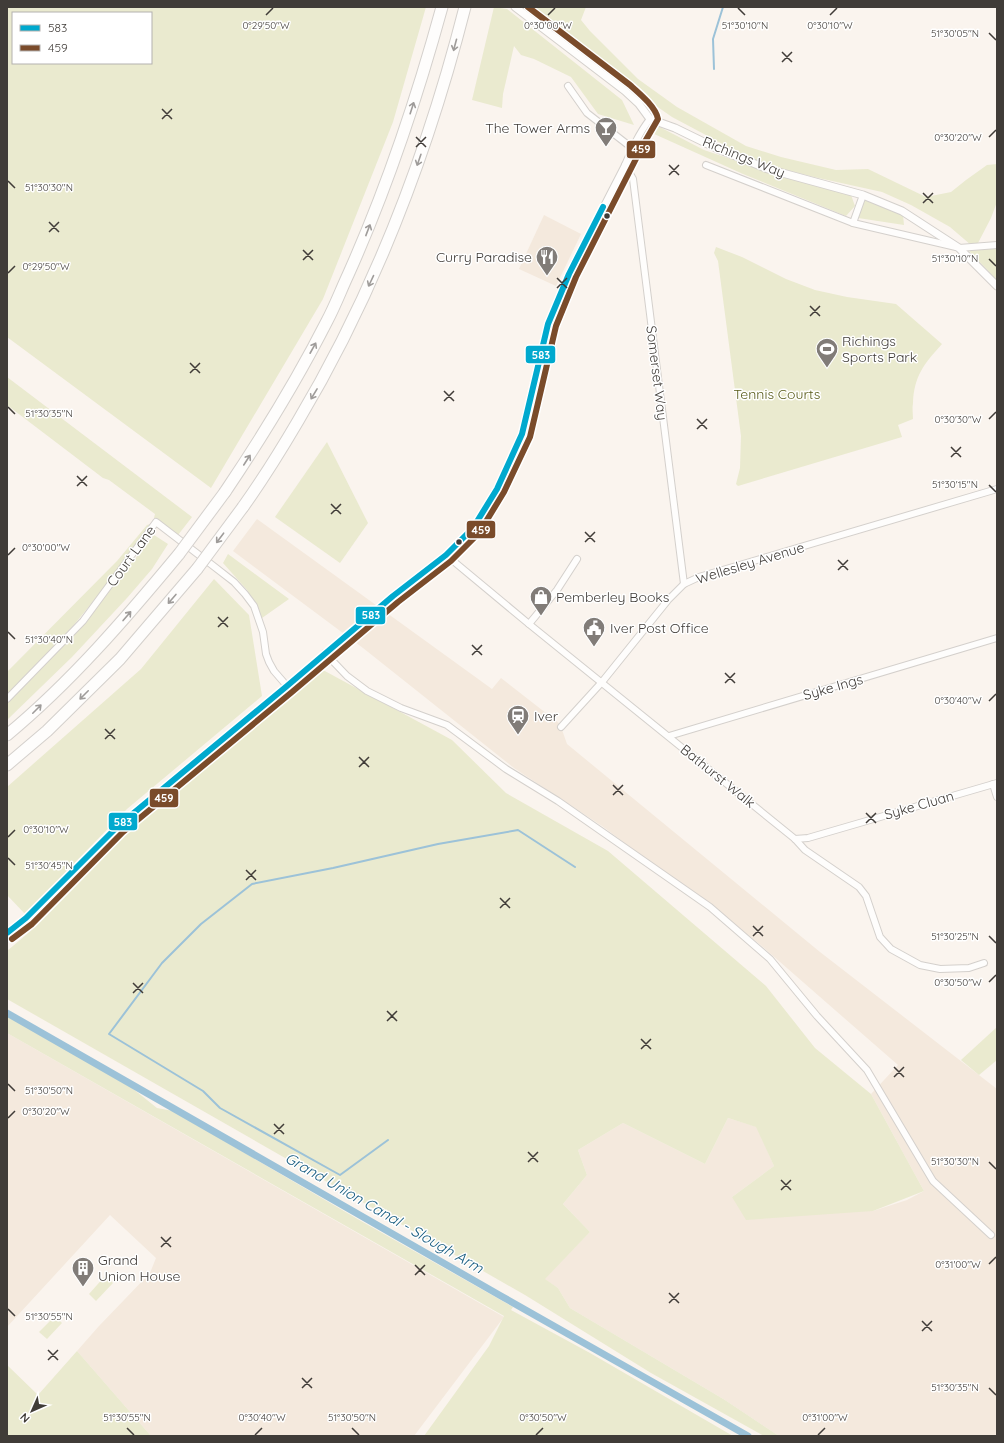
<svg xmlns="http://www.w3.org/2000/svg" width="1004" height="1443" font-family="Quicksand,sans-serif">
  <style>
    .built { fill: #f4e9dd }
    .green { fill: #eaeacf; fill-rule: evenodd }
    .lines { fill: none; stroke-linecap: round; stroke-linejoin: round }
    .stream { stroke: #9cc2d8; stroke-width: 2 }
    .canal { stroke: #9cc2d8; stroke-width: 7 }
    .minor-casing { stroke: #d4d0cc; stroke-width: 8 }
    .tertiary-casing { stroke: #d4d0cc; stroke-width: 9 }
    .motorway-casing { stroke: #d4d0cc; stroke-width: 13 }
    .minor { stroke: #fefdfc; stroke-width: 6 }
    .tertiary { stroke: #fefdfc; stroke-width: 7 }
    .motorway { stroke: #fefdfc; stroke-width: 11 }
    .motorway-bridge-casing { stroke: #d4d0cc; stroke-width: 13; stroke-linecap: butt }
    .motorway-bridge { stroke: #fefdfc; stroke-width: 11 }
    .bus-1-casing { stroke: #fff; stroke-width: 9 }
    .bus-2-casing { stroke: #fff; stroke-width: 9 }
    .bus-1 { stroke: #00a9ce; stroke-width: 6 }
    .bus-2 { stroke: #7a4b2a; stroke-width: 6 }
    .oneway { stroke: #9f9c9a }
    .ticks { fill: none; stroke: #403c38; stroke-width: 1.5 }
    .bus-dot { fill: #403c38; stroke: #fff; stroke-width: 1.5 }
    .labels { text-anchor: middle; stroke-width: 3; stroke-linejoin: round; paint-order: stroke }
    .poi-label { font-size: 14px; fill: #403c38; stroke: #fff; text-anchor: start }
    .street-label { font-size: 14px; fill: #403c38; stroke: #fff }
    .park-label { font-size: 14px; fill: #585b18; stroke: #fff }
    .water-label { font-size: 15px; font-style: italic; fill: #195d81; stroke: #fff }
    .ticks-label { font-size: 10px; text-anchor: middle; fill: #403c38; stroke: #fff; stroke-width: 3; stroke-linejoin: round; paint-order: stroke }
    .line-badge { stroke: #fff; stroke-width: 1.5 }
    .badge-label { font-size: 11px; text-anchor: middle; font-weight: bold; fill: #fff }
  </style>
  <rect width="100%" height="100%" fill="#faf4ee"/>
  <g class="built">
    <path d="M544 215 581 234 556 286 519 269Z"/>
    <path d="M257 519 492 689 501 678 560 724 567 744 820 952 997 1089V1436H779L725 1400 570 1308 558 1288 544 1279 590 1232 563 1204 587 1175 578 1150 623 1123 705 1164 728 1118 757 1127 774 1166 732 1197 873 1211 907 1200 924 1191 871 1094 898 1065 757 942 602 826 514 768 363 648 233 551Z"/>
    <path d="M7 1033 504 1317 414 1436H151L77 1351 99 1326 150 1273 156 1258 110 1215 7 1327Z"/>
  </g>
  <g class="green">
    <path d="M7 7H426L393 122 323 299 211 488 7 337ZM13 13H151V63H13Z"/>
    <path d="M494 7 507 9 622 100 634 125 598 114 571 77 534 59 521 55 514 46 503 94 502 108 472 100Z"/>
    <path d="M527 7H586L581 20 590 31 638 79 677 107 746 146 781 157 836 170 868 169 926 197 951 192 966 180 987 165 997 164V202L991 218 978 243 971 245 950 227 911 205 882 192 814 177 768 165 743 155 704 134 672 117 639 94Z"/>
    <path d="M652 123 704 150 766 171 851 195 855 206 846 216 743 174 652 133Z"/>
    <path d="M864 200 903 215 904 225 858 218Z"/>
    <path d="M716 247 742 257 786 279 815 290 847 297 896 304 942 344C924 364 914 376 913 403 912 409 913 414 913 419L898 425 902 437 738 486 736 484 740 468 741 436 718 261 714 253Z"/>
    <path d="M997 248V280L967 249Z"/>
    <path d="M7 377 192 517 178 535 154 518 155 514 109 480 103 478 7 405Z"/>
    <path d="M327 442 368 523 340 563 275 517Z"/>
    <path d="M150 524 104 588 73 626 7 694V672L117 561 147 525Z"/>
    <path d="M154 535 168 544 152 569 127 598 72 657 7 720V702L63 644 119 579Z"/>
    <path d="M228 554 289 599 262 618 247 590 223 563Z"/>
    <path d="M214 579 249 615 262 696 127 809 25 914 7 895V787L141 669Z"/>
    <path d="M323 670 452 740 506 793 608 851 766 986 815 1048 871 1094 924 1191 873 1211 746 1220 732 1197 774 1166 756 1127 728 1118 705 1164 623 1123 578 1150 587 1175 563 1204 590 1232 545 1279 558 1288 570 1308 725 1400 779 1436H764L651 1373 525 1295 7 999V951L33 929 117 838Z"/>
    <path d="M7 1016 132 1088 157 1108 173 1111 361 1221 513 1307 511 1310 590 1353 733 1436H424L489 1346 504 1316 7 1033Z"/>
    <path d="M997 1027V1060L979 1075 961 1060Z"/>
    <path d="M105 1276 113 1283 96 1301 89 1294Z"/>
    <path d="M55 1316 62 1323 47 1339 39 1332Z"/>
    <path d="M77 1351 151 1436H7V1365L38 1395Z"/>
  </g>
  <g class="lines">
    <g class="stream">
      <path d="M714 69 713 39 723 7"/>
      <path d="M388 1140 340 1175 220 1108 203 1091 109 1034 162 963 201 924 252 884 333 868 438 844 518 830 575 867"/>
    </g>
    <path class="canal" d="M7 1013 501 1296 748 1436"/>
    <g class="minor-casing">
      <g id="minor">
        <path d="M568 86 587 113 632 148"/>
        <path d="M625 165 633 179 684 584"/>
        <path d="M706 165 853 223 956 247"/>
        <path d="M853 223 863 195"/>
        <path d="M959 248 997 245"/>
        <path d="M446 555 529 624 795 839 805 850 859 887 866 896 880 937 891 949 920 965 940 969 969 968 984 963"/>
        <path d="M529 624 557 590 577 559"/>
        <path d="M325 653 347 676 367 691 401 708 447 725 506 769 558 801 710 907 770 959 817 1016 867 1070 933 1181 991 1235"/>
        <path d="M7 699 83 621 156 522 216 568 234 582 245 594 254 606 263 632 266 654 269 662 274 671 287 686"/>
        <path d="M561 727 602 682 668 600 684 584 699 577 997 489"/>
        <path d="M669 736 997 638"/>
        <path d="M993 784 997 797"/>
        <path d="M795 839 808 838 997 783"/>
        <path d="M7 933 26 918 118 826 287 686 393 596 446 555 473 528 497 489 522 434 548 324 569 274 625 165C632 149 639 133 650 119"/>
      </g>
    </g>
    <g class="tertiary-casing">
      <path id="tertiary" d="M515 7 625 91 639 104 650 119 675 128 718 149 768 169 863 195 902 211 959 248 997 286"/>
    </g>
    <g class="motorway-casing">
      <g id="motorway">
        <path d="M225 492C262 437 297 380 327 321 335 306 341 290 348 275 387 188 417 98 442 7"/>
        <path d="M243 507C263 479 281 450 298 421 375 292 428 152 465 7"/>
        <path d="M7 735C71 682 126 618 179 554"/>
        <path d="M7 765 47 731 120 659 197 569"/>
      </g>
    </g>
    <use href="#minor" class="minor"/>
    <use href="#tertiary" class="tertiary"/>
    <use href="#motorway" class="motorway"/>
    <g class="motorway-bridge-casing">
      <g id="motorway-bridge">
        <path d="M179 554 225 492"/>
        <path d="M197 569 243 507"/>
      </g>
    </g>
    <use href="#motorway-bridge" class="motorway-bridge"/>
    <g class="bus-1-casing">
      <path id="bus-1" d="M7 933 26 918 118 826 287 686 393 596 446 555 473 528 497 489 522 434 548 324 569 274 603 207"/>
    </g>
    <g class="bus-2-casing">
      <path id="bus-2" d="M12 939 32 924 123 832 292 692 398 602 451 561 479 533 504 492 530 437 556 326 576 277 643 145 658 119C656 107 639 93 630 85L528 7"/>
    </g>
    <use href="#bus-1" class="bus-1"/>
    <use href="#bus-2" class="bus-2"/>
  </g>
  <defs><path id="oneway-shaft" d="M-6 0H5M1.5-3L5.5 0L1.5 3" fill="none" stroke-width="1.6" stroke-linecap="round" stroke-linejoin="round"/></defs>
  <g class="oneway">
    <use href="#oneway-shaft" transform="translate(455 45) rotate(105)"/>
    <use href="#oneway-shaft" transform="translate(412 108) rotate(-72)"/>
    <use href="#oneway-shaft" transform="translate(419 160) rotate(109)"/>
    <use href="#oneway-shaft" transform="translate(368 230) rotate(-69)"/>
    <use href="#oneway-shaft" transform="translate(371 281) rotate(115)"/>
    <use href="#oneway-shaft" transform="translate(313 348) rotate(-61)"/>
    <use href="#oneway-shaft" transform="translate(314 394) rotate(121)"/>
    <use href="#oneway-shaft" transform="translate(247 460) rotate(-57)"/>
    <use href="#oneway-shaft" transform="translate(220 538) rotate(127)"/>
    <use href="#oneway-shaft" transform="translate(172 599) rotate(131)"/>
    <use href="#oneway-shaft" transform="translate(127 616) rotate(-49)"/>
    <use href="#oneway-shaft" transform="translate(84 695) rotate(135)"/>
    <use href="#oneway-shaft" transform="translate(37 709) rotate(-45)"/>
  </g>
  <path class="ticks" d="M738 8 745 15M266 15 273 8M548 15 555 8M830 15 837 8M989 33 996 40M782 52 792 62M782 62 792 52M162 109 172 119M162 119 172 109M416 137 426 147M989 137 996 130M416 147 426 137M669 165 679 175M669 175 679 165M8 181 15 188M923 193 933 203M923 203 933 193M49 222 59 232M49 232 59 222M303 250 313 260M989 259 996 266M303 260 313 250M8 273 15 266M557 278 567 288M557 288 567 278M810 306 820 316M810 316 820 306M190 363 200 373M190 373 200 363M444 391 454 401M444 401 454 391M8 407 15 414M697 419 707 429M989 419 996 412M697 429 707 419M951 447 961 457M951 457 961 447M77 476 87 486M989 485 996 492M77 486 87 476M331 504 341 514M331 514 341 504M585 532 595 542M585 542 595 532M8 555 15 548M838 560 848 570M838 570 848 560M218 617 228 627M218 627 228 617M8 632 15 639M472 645 482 655M472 655 482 645M725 673 735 683M725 683 735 673M989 701 996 694M105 729 115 739M105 739 115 729M359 757 369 767M359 767 369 757M613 785 623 795M613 795 623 785M866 813 876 823M866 823 876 813M8 837 15 830M8 858 15 865M246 870 256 880M246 880 256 870M500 898 510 908M500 908 510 898M753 926 763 936M753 936 763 926M989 936 996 943M989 982 996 975M133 983 143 993M133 993 143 983M387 1011 397 1021M387 1021 397 1011M641 1039 651 1049M641 1049 651 1039M894 1067 904 1077M894 1077 904 1067M8 1084 15 1091M8 1118 15 1111M274 1124 284 1134M274 1134 284 1124M528 1152 538 1162M528 1162 538 1152M989 1162 996 1169M781 1180 791 1190M781 1190 791 1180M161 1237 171 1247M161 1247 171 1237M989 1264 996 1257M415 1265 425 1275M415 1275 425 1265M669 1293 679 1303M669 1303 679 1293M8 1309 15 1316M922 1321 932 1331M922 1331 932 1321M48 1350 58 1360M48 1360 58 1350M302 1378 312 1388M302 1388 312 1378M989 1388 996 1395M127 1428 134 1435M352 1428 359 1435M255 1435 262 1428M536 1435 543 1428M818 1435 825 1428"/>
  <defs>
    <g id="bar-pin" transform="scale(1.15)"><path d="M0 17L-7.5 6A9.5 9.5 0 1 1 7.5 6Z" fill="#817c78" stroke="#fff"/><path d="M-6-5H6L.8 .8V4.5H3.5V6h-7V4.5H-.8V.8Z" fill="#fff"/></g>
    <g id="restaurant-pin" transform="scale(1.15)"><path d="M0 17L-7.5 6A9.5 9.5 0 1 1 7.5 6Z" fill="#817c78" stroke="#fff"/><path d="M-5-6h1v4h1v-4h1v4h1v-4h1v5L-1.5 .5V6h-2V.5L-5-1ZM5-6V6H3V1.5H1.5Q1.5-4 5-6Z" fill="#fff"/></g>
    <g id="stadium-pin" transform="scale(1.15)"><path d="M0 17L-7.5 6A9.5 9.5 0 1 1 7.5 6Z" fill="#817c78" stroke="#fff"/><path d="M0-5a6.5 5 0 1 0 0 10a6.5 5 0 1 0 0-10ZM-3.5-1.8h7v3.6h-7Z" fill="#fff"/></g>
    <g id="shop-pin" transform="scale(1.15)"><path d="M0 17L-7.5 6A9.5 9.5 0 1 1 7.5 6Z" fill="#817c78" stroke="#fff"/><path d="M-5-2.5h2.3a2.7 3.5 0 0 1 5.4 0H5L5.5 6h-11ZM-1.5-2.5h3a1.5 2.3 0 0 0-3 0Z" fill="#fff"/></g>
    <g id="civic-pin" transform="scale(1.15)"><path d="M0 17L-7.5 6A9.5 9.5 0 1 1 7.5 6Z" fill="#817c78" stroke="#fff"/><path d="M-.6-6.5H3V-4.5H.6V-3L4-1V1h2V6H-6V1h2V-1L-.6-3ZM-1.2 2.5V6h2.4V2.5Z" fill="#fff"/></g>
    <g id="station-pin" transform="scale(1.15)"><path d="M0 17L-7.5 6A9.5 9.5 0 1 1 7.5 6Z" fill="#817c78" stroke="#fff"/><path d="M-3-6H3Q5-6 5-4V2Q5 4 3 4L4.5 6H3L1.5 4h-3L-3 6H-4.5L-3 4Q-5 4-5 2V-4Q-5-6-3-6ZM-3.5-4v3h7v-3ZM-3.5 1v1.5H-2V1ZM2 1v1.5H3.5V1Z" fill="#fff"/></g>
    <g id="building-pin" transform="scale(1.15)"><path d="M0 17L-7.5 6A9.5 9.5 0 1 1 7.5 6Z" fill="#817c78" stroke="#fff"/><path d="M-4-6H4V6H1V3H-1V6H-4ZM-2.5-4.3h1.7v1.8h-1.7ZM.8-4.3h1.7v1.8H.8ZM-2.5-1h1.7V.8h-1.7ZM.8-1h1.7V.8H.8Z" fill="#fff"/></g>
  </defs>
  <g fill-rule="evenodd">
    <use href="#bar-pin" x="606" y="128"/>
    <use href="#restaurant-pin" x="547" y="257"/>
    <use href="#stadium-pin" x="827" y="349"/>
    <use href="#shop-pin" x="541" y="597"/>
    <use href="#civic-pin" x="594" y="628"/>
    <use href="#station-pin" x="518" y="716"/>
    <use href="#building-pin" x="83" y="1268"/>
  </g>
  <g class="bus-dot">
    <circle cx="607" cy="216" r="3.5"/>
    <circle cx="459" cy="542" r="3.5"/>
  </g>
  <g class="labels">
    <g class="poi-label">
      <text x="590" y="133" text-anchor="end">The Tower Arms</text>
      <text x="532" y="262" text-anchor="end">Curry Paradise</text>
      <text x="842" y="346">Richings<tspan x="842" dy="16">Sports Park</tspan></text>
      <text x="556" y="602">Pemberley Books</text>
      <text x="610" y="633">Iver Post Office</text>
      <text x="534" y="721">Iver</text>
      <text x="98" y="1265">Grand<tspan x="98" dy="16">Union House</tspan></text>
    </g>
    <g class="street-label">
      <text transform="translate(744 157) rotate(22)" y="5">Richings Way</text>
      <text transform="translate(657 373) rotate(83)" y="5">Somerset Way</text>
      <text transform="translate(131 556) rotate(-54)" y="5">Court Lane</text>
      <text transform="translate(750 563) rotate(-17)" y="5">Wellesley Avenue</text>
      <text transform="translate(833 687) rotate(-16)" y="5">Syke Ings</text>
      <text transform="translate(718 776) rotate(39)" y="5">Bathurst Walk</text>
      <text transform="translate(919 805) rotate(-16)" y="5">Syke Cluan</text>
    </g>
    <g class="park-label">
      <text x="777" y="399">Tennis Courts</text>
    </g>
    <g class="water-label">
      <text transform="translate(384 1213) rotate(30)" y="5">Grand Union Canal - Slough Arm</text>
    </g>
  </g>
  <g class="ticks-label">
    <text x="266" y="29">0°29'50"W</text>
    <text x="548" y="29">0°30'00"W</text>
    <text x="745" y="29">51°30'10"N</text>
    <text x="830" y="29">0°30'10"W</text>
    <text x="955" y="37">51°30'05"N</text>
    <text x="958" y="141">0°30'20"W</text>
    <text x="49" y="191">51°30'30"N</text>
    <text x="955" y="262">51°30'10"N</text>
    <text x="46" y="270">0°29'50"W</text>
    <text x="49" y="417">51°30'35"N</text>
    <text x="958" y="423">0°30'30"W</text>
    <text x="955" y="488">51°30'15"N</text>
    <text x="46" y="551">0°30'00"W</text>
    <text x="49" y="643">51°30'40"N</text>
    <text x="958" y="704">0°30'40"W</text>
    <text x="46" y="833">0°30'10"W</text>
    <text x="49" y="869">51°30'45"N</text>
    <text x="955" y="940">51°30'25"N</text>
    <text x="958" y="986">0°30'50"W</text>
    <text x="49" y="1094">51°30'50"N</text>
    <text x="46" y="1115">0°30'20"W</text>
    <text x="955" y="1165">51°30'30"N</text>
    <text x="958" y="1268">0°31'00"W</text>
    <text x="49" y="1320">51°30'55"N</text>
    <text x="955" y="1391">51°30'35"N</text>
    <text x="127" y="1421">51°30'55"N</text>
    <text x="262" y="1421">0°30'40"W</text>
    <text x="352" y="1421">51°30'50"N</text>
    <text x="543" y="1421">0°30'50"W</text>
    <text x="825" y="1421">0°31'00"W</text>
  </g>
  <g class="line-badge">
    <rect x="626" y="140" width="30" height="19" rx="4" fill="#7a4b2a"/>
    <rect x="525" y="345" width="31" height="19" rx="4" fill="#00a9ce"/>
    <rect x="466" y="520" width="30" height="19" rx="4" fill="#7a4b2a"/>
    <rect x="355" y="606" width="31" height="19" rx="4" fill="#00a9ce"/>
    <rect x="149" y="788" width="30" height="20" rx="4" fill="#7a4b2a"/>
    <rect x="108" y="812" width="30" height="19" rx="4" fill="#00a9ce"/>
  </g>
  <g class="badge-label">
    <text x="641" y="153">459</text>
    <text x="541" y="359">583</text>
    <text x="481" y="534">459</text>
    <text x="371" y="619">583</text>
    <text x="164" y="802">459</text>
    <text x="123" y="826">583</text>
  </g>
  <rect width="1004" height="1443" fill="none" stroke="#403c38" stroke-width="16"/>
  <rect x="12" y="12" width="140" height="52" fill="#ffffff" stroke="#b3b1af"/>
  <rect x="20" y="25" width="20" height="6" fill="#00a9ce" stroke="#b3b1af"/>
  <text x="48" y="32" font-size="12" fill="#403c38">583</text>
  <rect x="20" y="45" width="20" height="6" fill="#7a4b2a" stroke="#b3b1af"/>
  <text x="48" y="52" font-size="12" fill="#403c38">459</text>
  <g transform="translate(32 1411) rotate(225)" stroke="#ffffff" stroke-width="3" paint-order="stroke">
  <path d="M0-3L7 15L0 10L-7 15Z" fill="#403c38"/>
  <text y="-6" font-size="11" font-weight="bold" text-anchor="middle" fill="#403c38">N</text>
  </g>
</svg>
